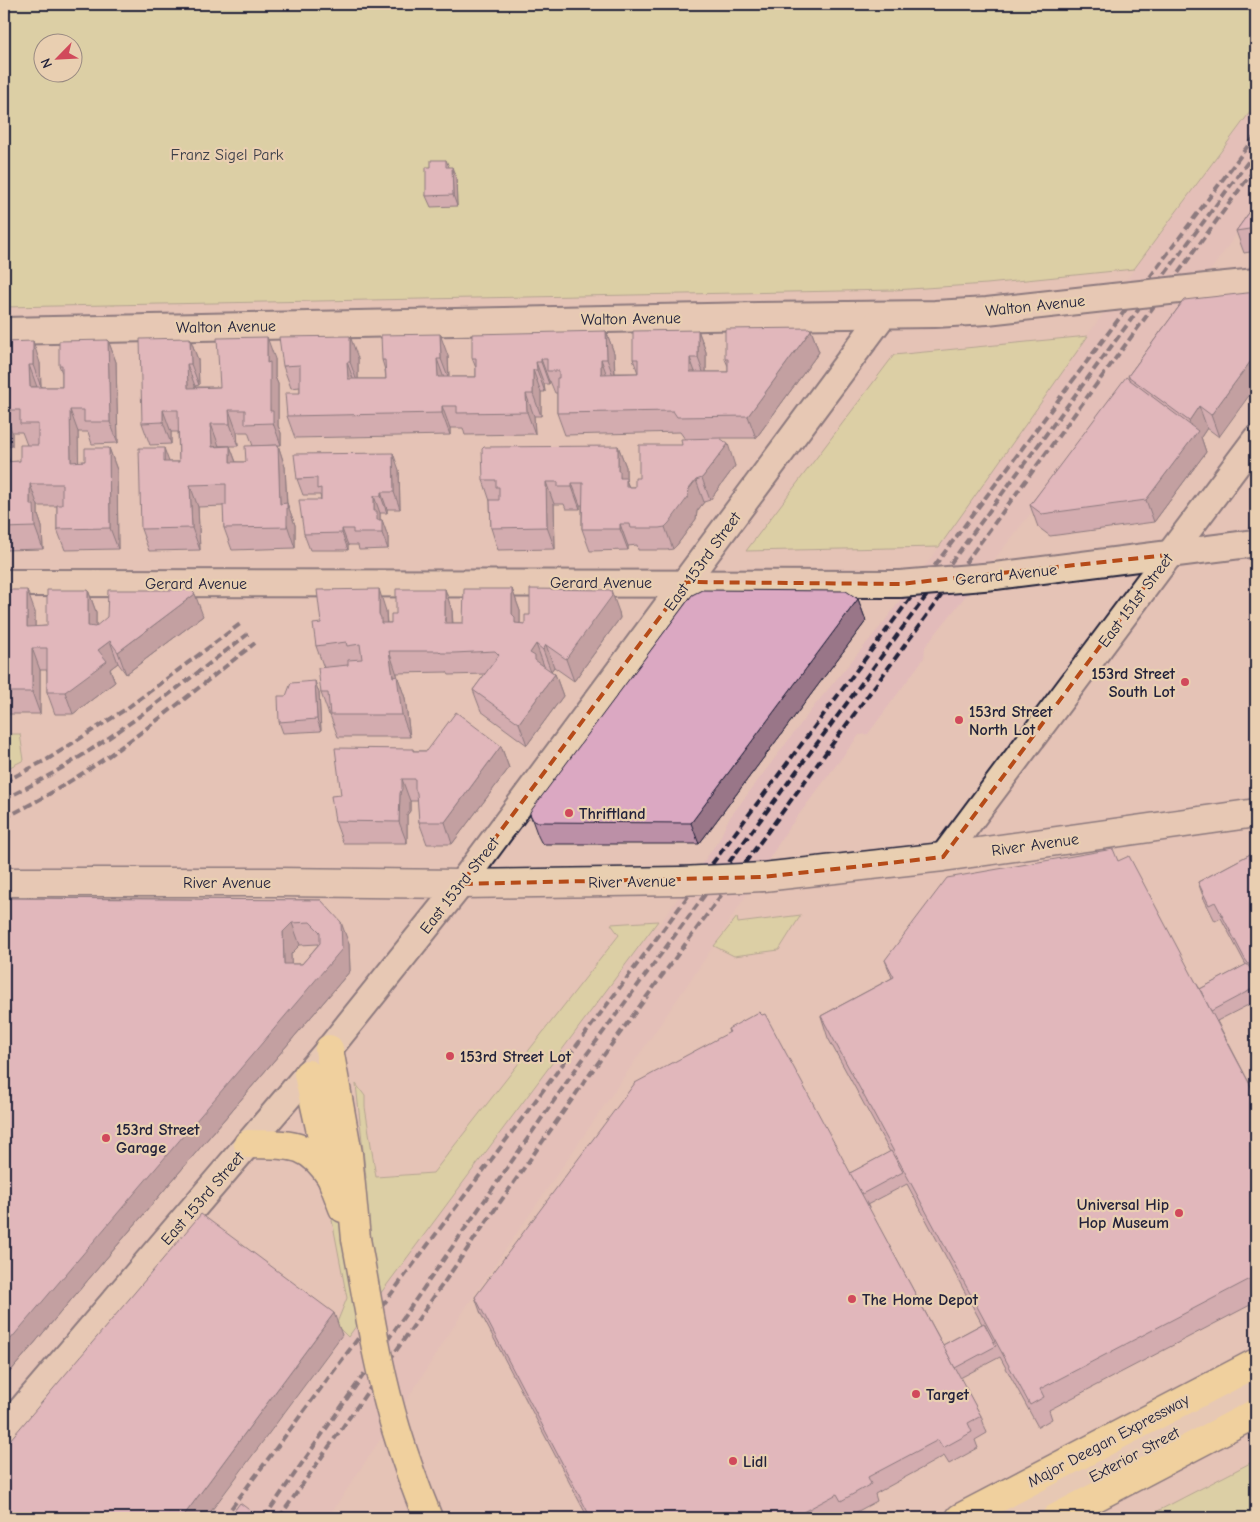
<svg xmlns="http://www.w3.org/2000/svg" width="1260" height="1522" font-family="'Comic Neue',sans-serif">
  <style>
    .built { fill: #e2bbba }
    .green { fill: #d1dd90; stroke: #7a8066; fill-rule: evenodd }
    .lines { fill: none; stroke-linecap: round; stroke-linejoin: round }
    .minor-casing { stroke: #22223b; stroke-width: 30 }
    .secondary-casing { stroke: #22223b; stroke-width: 31 }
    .motorway-casing { stroke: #22223b; stroke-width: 31 }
    .minor { stroke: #e9cfb1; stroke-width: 26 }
    .secondary { stroke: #e9cfb1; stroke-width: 28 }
    .motorway { stroke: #fce080; stroke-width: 28 }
    .rail { stroke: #22223b; stroke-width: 4; stroke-dasharray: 8 4; stroke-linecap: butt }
    .minor-bridge-casing { stroke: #22223b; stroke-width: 30; stroke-linecap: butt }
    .secondary-bridge-casing { stroke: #22223b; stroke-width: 31; stroke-linecap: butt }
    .motorway-bridge-casing { stroke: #22223b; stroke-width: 31; stroke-linecap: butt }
    .minor-bridge { stroke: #e9cfb1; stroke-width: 26 }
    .secondary-bridge { stroke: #e9cfb1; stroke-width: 28 }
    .motorway-bridge { stroke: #fce080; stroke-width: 28 }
    .wall { fill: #bc90a7; stroke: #22223b; fill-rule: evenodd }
    .shaded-wall { fill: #997688; stroke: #22223b }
    .building { fill: #dba8c2; stroke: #22223b; fill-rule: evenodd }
    .marked { fill: none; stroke: #b64b18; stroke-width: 4; stroke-dasharray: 10 6; stroke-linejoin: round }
    .poi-dot { fill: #d1495b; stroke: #e9cfb1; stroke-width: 2 }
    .labels { text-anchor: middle; stroke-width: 4.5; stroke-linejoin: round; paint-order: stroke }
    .park-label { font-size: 16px; fill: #3c3e48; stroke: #e9cfb1 }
    .street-label { font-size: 16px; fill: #22223b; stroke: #e9cfb1 }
    .poi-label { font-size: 16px; font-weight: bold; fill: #22223b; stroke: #e9cfb1; text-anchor: start }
  </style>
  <rect width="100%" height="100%" fill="#e5c3b6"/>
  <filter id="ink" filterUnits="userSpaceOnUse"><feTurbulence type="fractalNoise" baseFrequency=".02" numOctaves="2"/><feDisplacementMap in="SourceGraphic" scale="10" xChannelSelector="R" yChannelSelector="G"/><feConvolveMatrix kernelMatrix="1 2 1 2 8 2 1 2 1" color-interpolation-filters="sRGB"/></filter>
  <g filter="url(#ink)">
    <path class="built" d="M1256 104V208L1063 473 925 647 924 658 868 734 859 735 788 829 714 946 467 1306 418 1383 328 1518H206L342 1335 348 1337 652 929 658 926 719 840 728 820 815 705 885 621 939 547 1134 269Z"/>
    <g class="green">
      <path d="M4 4H1256V104L1134 269 987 284 894 290 4 307ZM42 42H72V72H42Z"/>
      <path d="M1088 336 939 547 746 551 894 355Z"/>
      <path d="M4 734H20L24 760 4 770Z"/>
      <path d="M801 915 779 950 734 956 714 946 737 917 738 923Z"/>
      <path d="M658 921 348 1337 336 1325 347 1298 332 1220 366 1178 356 1084 365 1096V1107L376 1177 433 1173 619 935 611 924Z"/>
      <path d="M1256 1460V1518H1144L1150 1515Z"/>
    </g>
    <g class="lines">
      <g class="minor-casing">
        <g id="minor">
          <path d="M1216 286 1256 282"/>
          <path d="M4 331 758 316 935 314 987 311 1113 297"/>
          <path d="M995 576 1256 543"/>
          <path d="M4 583 900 584"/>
          <path d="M943 857 1256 439"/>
          <path d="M4 1430 329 1049 461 884 883 315"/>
        </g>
      </g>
      <g class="secondary-casing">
        <g id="secondary">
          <path d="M763 877 943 857 1256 813"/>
          <path d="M4 882H273L461 884 681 881"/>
          <path d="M1011 1518 1256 1389"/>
        </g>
      </g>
      <g class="motorway-casing">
        <g id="motorway">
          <path d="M329 1049 348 1154 356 1239"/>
          <path d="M308 1074 331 1177 343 1208"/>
          <path d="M248 1144C288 1145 307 1140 331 1177"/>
          <path d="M960 1518 1256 1363"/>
          <path d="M1056 1518 1256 1413"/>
        </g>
      </g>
      <use href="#minor" class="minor"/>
      <use href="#secondary" class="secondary"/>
      <use href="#motorway" class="motorway"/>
      <g class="rail">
        <path d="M4 782 48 759 126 709 240 624"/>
        <path d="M4 799C93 757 170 693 248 634"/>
        <path d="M4 818C97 773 175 706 255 643"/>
        <path d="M224 1518 1256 135"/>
        <path d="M264 1518 578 1066 1256 151"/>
        <path d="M279 1518 587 1078 1256 167"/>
      </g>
      <g class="minor-bridge-casing">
        <g id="minor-bridge">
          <path d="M1113 297 1216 286"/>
          <path d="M900 584 995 576"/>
        </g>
      </g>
      <g class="secondary-bridge-casing">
        <path id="secondary-bridge" d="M681 881 763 877"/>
      </g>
      <g class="motorway-bridge-casing">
        <path id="motorway-bridge" d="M356 1239C368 1302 377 1367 396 1429 405 1459 416 1489 428 1518"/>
      </g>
      <use href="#minor-bridge" class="minor-bridge"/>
      <use href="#secondary-bridge" class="secondary-bridge"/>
      <use href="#motorway-bridge" class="motorway-bridge"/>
    </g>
    <g class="wall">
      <path d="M446 160 449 167 456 178 457 206 431 207 426 196 431 167Z"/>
      <path d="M1256 203V251L1244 253 1236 231Z"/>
      <path d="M1184 300 1219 437 1207 428 1201 437 1206 452 1154 522 1050 536 1038 527 1030 505 1129 378 1128 376Z"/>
      <path d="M698 330 706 352V372H728V366L725 359 811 330 819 352 756 438H720L735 466 710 500 704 502 697 511 696 519 677 545 673 549 667 550H638L637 545 628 546V550L590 551 582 529V505H580V509H566L564 504H554L555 549 498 550 491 528 490 501 483 480 618 446 626 467V480L629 487H635L639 478 682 445 685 439 680 432 565 435 557 413V393H555L550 381H549V384H544L545 392H541V416H534L535 434 465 435 463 428H450V435L295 438 287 416 300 393V387L291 388 283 366 358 358V379H386L385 370 382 360 448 356 449 377H476V368L472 358 606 331 614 353 615 373H638L633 359Z"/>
      <path d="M190 338 198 360 199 385 195 386V387H220L275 359V377L278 384V426L281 433V445L253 446 248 432H237L238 446H219H230L236 462H246L278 445 285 467 287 503 295 525V548L232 550 224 528V506L198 507 200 550 149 551 141 529 169 462H179L178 432H171V444L150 445 142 423Z"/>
      <path d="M108 340 116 362 118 443 92 444 88 432H78V462L85 461 109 448 117 470 118 549 65 550 57 529V506H38V515L42 527 43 549 4 550V342L40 363 41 387H62V373L59 365ZM12 432H22L27 445 20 461 10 462 4 447 12 446Z"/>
      <path d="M399 470 400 509H387V513H380V520H382L388 537V549L359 550 358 545H348V550H310L304 534 321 500 320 495H303L297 479Z"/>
      <path d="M445 589 452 611 453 623H463L512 589 520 611V624H525L619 612 620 618 574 681 554 667 551 671 555 674 563 696 527 745 481 711 473 690 485 674 449 675 447 672 397 673V676L405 698 410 737H338L330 715H329L321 693 324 668 316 646 321 623 386 611 387 623H391L396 614Z"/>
      <path d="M4 590 35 612V627L47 626 88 590 96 612V626L203 616 126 674 118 663 110 669 115 682 73 714H55L47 692V670H40V714H4Z"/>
      <path d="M858 599 866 621 699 844H544L541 842 538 836 530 814Z"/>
      <path d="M319 693 321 731 283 733 279 722Z"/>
      <path d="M501 746 509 768 452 844H427L419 822 418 801H410V811L407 815V843H343L335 821 341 795 413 749V751H427Z"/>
      <path d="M1256 851V1001L1217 1021 1256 1096V1302L1049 1410 1052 1419 1038 1427 1000 1357 960 1378 981 1416 987 1433 975 1440 978 1448 949 1464 944 1456 875 1494 877 1501 847 1517 843 1511 829 1518H588L481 1314 475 1297 729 1033 728 1029 850 1173 890 1152 828 1038 821 1016 892 978 885 960 1118 861 1200 989 1246 965 1221 918 1215 921 1204 899 1198 882ZM907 1184 982 1324 943 1345 867 1205Z"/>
      <path d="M4 898 321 900 349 944 350 971 4 1379ZM318 944V945L302 964H291V954L300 945Z"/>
    </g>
    <g class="shaded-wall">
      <path d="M452 167 456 178 457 206 453 195Z"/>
      <path d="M698 330 706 352V380L698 358Z"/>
      <path d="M811 330 819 352 756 438 748 416Z"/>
      <path d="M1256 330V351L1251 337Z"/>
      <path d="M606 331 614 353 615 381 607 359Z"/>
      <path d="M440 334 448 356 449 380 441 359Z"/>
      <path d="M350 336 358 358V384L350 362Z"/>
      <path d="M267 337 275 359V377L278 384V426L281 433V445L273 423 270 411 267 363Z"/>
      <path d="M190 338 198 360 199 385 191 364Z"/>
      <path d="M108 340 116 362 118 443 110 422Z"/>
      <path d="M33 341 40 363 41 387 33 365Z"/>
      <path d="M1256 354V386L1219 437 1211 415Z"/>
      <path d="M690 358 698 380 690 372Z"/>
      <path d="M437 359 445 381 438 377Z"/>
      <path d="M541 359 549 381V384L541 362Z"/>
      <path d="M601 359 609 381 601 374Z"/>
      <path d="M347 362 355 384 348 379Z"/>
      <path d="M536 362 544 384 545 392 537 370Z"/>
      <path d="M187 364 195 386 196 409 188 388Z"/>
      <path d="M29 365 37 387H30Z"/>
      <path d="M533 370 541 392V416L533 394Z"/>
      <path d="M526 394 534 416 535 434 527 412Z"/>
      <path d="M442 406 450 428V435L442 413Z"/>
      <path d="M1199 406 1207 428 1201 437 1206 452 1154 522 1146 500 1194 436 1189 421Z"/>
      <path d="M4 410 12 432V446L4 425Z"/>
      <path d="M70 410 78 432 79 484 71 462Z"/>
      <path d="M163 410 171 432V444L163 422Z"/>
      <path d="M229 410 237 432 238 446 230 424Z"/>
      <path d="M211 424 219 446 212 447Z"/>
      <path d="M728 444 735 466 710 500 702 478Z"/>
      <path d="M278 445 285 467 287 509V503L295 525V548L280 504Z"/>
      <path d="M4 446 12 468 4 462Z"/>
      <path d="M230 446 238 468 230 462Z"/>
      <path d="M618 446 626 467V480L633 500H628L618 471Z"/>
      <path d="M109 448 117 470 118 549 110 528Z"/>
      <path d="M164 448 172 470 164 462Z"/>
      <path d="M393 453 399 470 400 509 394 492Z"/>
      <path d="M696 480 704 502 697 511 696 519 677 545 673 549 665 527 689 489Z"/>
      <path d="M546 482 554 504 555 549 547 527Z"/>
      <path d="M572 483 580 505V509L572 487Z"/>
      <path d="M30 484 38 506V515L42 527 43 549 35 527 30 505Z"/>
      <path d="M190 485 198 507 200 550 192 528Z"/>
      <path d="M381 492 387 509V513L381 496Z"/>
      <path d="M374 496 380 513V521L382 520 388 537V549L377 520 374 511Z"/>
      <path d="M620 524 628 546V550L620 529Z"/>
      <path d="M342 529 348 545V550L342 533Z"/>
      <path d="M379 589 386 611 387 633 381 623 379 614Z"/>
      <path d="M445 589 452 611 453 645 445 623Z"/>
      <path d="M512 589 520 611V629L523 645 512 614Z"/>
      <path d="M27 590 35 612V648L27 627Z"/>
      <path d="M88 590 96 612V648L88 626Z"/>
      <path d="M611 590 619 612 620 618 574 681 566 659Z"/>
      <path d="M195 594 203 616 126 674 118 652Z"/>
      <path d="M858 599 866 621 699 844 691 823Z"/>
      <path d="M110 641 118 663 110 669 115 682 73 714 65 692 98 650Z"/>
      <path d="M536 644 544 666 540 671 530 653Z"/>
      <path d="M546 645 554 667 551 671 543 650Z"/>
      <path d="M32 648 40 670V714L32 692Z"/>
      <path d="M389 651 405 698 410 737 402 715 393 677Z"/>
      <path d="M555 674 563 696 527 745 519 723Z"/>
      <path d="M315 681 319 693 321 731 317 719Z"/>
      <path d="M501 746 509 768 452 844 445 822Z"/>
      <path d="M402 779 410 801V811L407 815V843L399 822 400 793Z"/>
      <path d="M341 922 349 944 350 971 4 1379V1347Z"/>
      <path d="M292 923 300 945 291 954 292 986 284 964 283 932Z"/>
      <path d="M334 1313 342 1335 206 1518H182Z"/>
    </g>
    <g class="building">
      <path d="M431 160H446V167H452L453 195 426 196V167H431Z"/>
      <path d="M1256 203V228L1236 231Z"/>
      <path d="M1256 292V330L1251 337 1256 340V354L1211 415 1199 406 1189 421 1128 376 1184 300Z"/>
      <path d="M809 328 811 330 748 416 677 417 673 411 557 413V378H559V371H547V359H541V362H536L537 370H533V394H526L527 412 457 413V406H442V413L287 416 285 393H300V365L283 366 279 337 350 336V362H347L348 379H386L385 360H382L381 335 440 334 441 359H437L438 377H476V358H472V334L606 331 607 359H601V374L638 373V359H633V331L698 330V358H690V372H728V359H725V329Z"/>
      <path d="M267 337V363L270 362V411H273V423L245 424V410H229L230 424H211L212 447 230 446V462H246L245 446 278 445 280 504 287 503V527L224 528 223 505H226V484L190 485 192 528 141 529 139 448H164V462H179L178 410H163V422L142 423 140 339 190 338 191 364H187L188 388 220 387 217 338Z"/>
      <path d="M108 340 110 422H84V410H70L71 462 85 461V448H109L110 528 57 529V505H62V484H30V505H34L35 527 4 528V446V462L20 461V445H38V424H20V410H4V342L33 341V365H29L30 387H62V365H59V341Z"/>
      <path d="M1126 377 1198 431 1146 500 1042 514 1030 505Z"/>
      <path d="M720 438 728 444 702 478 696 480 689 489 688 497 669 523 665 527 659 528H631L630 524H620V529H582L583 483H572V487H558V482H546L547 527 491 528 490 500H499V487H496V480H483L482 449 484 447 618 446V471H620V478H626V487H635V478H639V445H682L681 439Z"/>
      <path d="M393 453 394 492H381V496H374V511H377V520H382V533H353V529H342V533L304 534 299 500H321V488L317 489V478L297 479 294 454Z"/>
      <path d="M379 589V614L381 618V623H391V614H396V589H445V623H463L464 589H512V614L515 617V623L525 624V615H530V589L611 590 612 596 566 659 546 645 543 650 536 644 530 653 535 656V660L555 674 519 723 473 690 499 655 495 651 454 653H441L439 651H389L393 677 397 676 402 715H330L328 693H321L318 668 348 665V660L362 659 360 644 347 646 346 642 316 646 313 624 321 623 317 590Z"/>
      <path d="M4 590H27V627L47 626V590H88V626L95 627 107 617 108 590H191L195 594 118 652 110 641 98 650 107 661 65 692H47V648H32V692H4Z"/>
      <path d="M702 590 846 591 858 599 691 823 536 822 533 820 530 814V812L692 595Z"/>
      <path d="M315 681 317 719 279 722 278 696H286L291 683Z"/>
      <path d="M456 712 501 746 445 822H419L417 793 415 789V779H402V789L400 793 399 822 335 821 331 796 341 795 335 748 413 749V751H427Z"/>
      <path d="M1113 849 1118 861 1129 856 1256 1096V1276L1040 1389 1044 1397 1030 1405 821 1016 894 977 885 960 947 878Z"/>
      <path d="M1256 851V974L1245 959 1215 902 1209 905 1198 882Z"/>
      <path d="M4 898 321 900 341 922 342 949 4 1347ZM310 922 320 932V943L302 964H284L283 932 292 923Z"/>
      <path d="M1247 964 1256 977V987L1211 1011 1200 989Z"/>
      <path d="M759 1012 762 1015 765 1014 981 1416 968 1423 972 1432 943 1448 938 1440 868 1477 871 1484 841 1501 837 1494 792 1518H591L475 1297 635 1083 730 1032 728 1029Z"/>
      <path d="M891 1151 903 1172 862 1194 850 1173Z"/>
      <path d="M201 1214 334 1313 182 1518H4V1447Z"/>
      <path d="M984 1323 996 1346 955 1368 943 1345Z"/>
      <path d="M240 1503 260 1518H229Z"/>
    </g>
  </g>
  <path d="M0 0H1260V1522H0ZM1168 555 943 857 763 877 461 884 686 582 900 584Z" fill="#e5c3b6" fill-opacity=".55" fill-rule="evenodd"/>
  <path class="marked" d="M1168 555 943 857 763 877 461 884 686 582 900 584Z"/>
  <g class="poi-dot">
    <circle cx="1185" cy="682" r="5"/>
    <circle cx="959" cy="720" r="5"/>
    <circle cx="569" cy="813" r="5"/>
    <circle cx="450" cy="1056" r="5"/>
    <circle cx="106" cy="1138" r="5"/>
    <circle cx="1179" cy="1213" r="5"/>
    <circle cx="852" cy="1299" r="5"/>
    <circle cx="916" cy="1394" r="5"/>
    <circle cx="733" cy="1461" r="5"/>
  </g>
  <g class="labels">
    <g class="park-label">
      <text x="227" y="160">Franz Sigel Park</text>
    </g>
    <g class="street-label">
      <text transform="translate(1035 305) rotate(-6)" y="6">Walton Avenue</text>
      <text transform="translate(631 318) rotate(-1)" y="6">Walton Avenue</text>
      <text transform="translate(226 326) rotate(-1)" y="6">Walton Avenue</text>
      <text transform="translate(702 561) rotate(-54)" y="6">East 153rd Street</text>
      <text transform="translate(1006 574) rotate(-6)" y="6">Gerard Avenue</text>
      <text x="601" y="588">Gerard Avenue</text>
      <text x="196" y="589">Gerard Avenue</text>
      <text transform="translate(1135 600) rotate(-53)" y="6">East 151st Street</text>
      <text transform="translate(1035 844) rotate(-8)" y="6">River Avenue</text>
      <text transform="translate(632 881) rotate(-1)" y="6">River Avenue</text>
      <text x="227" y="888">River Avenue</text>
      <text transform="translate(459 885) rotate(-52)" y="6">East 153rd Street</text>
      <text transform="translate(202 1198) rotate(-49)" y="6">East 153rd Street</text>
      <text transform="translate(1108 1440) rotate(-28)" y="6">Major Deegan Expressway</text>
      <text transform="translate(1134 1454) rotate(-28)" y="6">Exterior Street</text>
    </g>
    <g class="poi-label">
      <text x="1175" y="679" text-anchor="end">153rd Street<tspan x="1175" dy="18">South Lot</tspan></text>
      <text x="969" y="717">153rd Street<tspan x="969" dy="18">North Lot</tspan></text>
      <text x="579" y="819">Thriftland</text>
      <text x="460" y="1062">153rd Street Lot</text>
      <text x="116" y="1135">153rd Street<tspan x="116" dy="18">Garage</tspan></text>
      <text x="1169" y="1210" text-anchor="end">Universal Hip<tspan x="1169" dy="18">Hop Museum</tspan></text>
      <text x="862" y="1305">The Home Depot</text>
      <text x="926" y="1400">Target</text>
      <text x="743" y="1467">Lidl</text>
    </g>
  </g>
  <rect width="1260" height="1522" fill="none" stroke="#e9cfb1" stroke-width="20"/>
  <rect x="10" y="10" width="1240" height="1502" fill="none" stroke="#22223b" stroke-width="2" filter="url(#ink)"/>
  <g transform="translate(58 58) rotate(246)"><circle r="24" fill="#e9cfb1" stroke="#998a82"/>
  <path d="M0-4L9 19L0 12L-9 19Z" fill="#d1495b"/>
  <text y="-8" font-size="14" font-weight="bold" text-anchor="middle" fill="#22223b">N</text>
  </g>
</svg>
